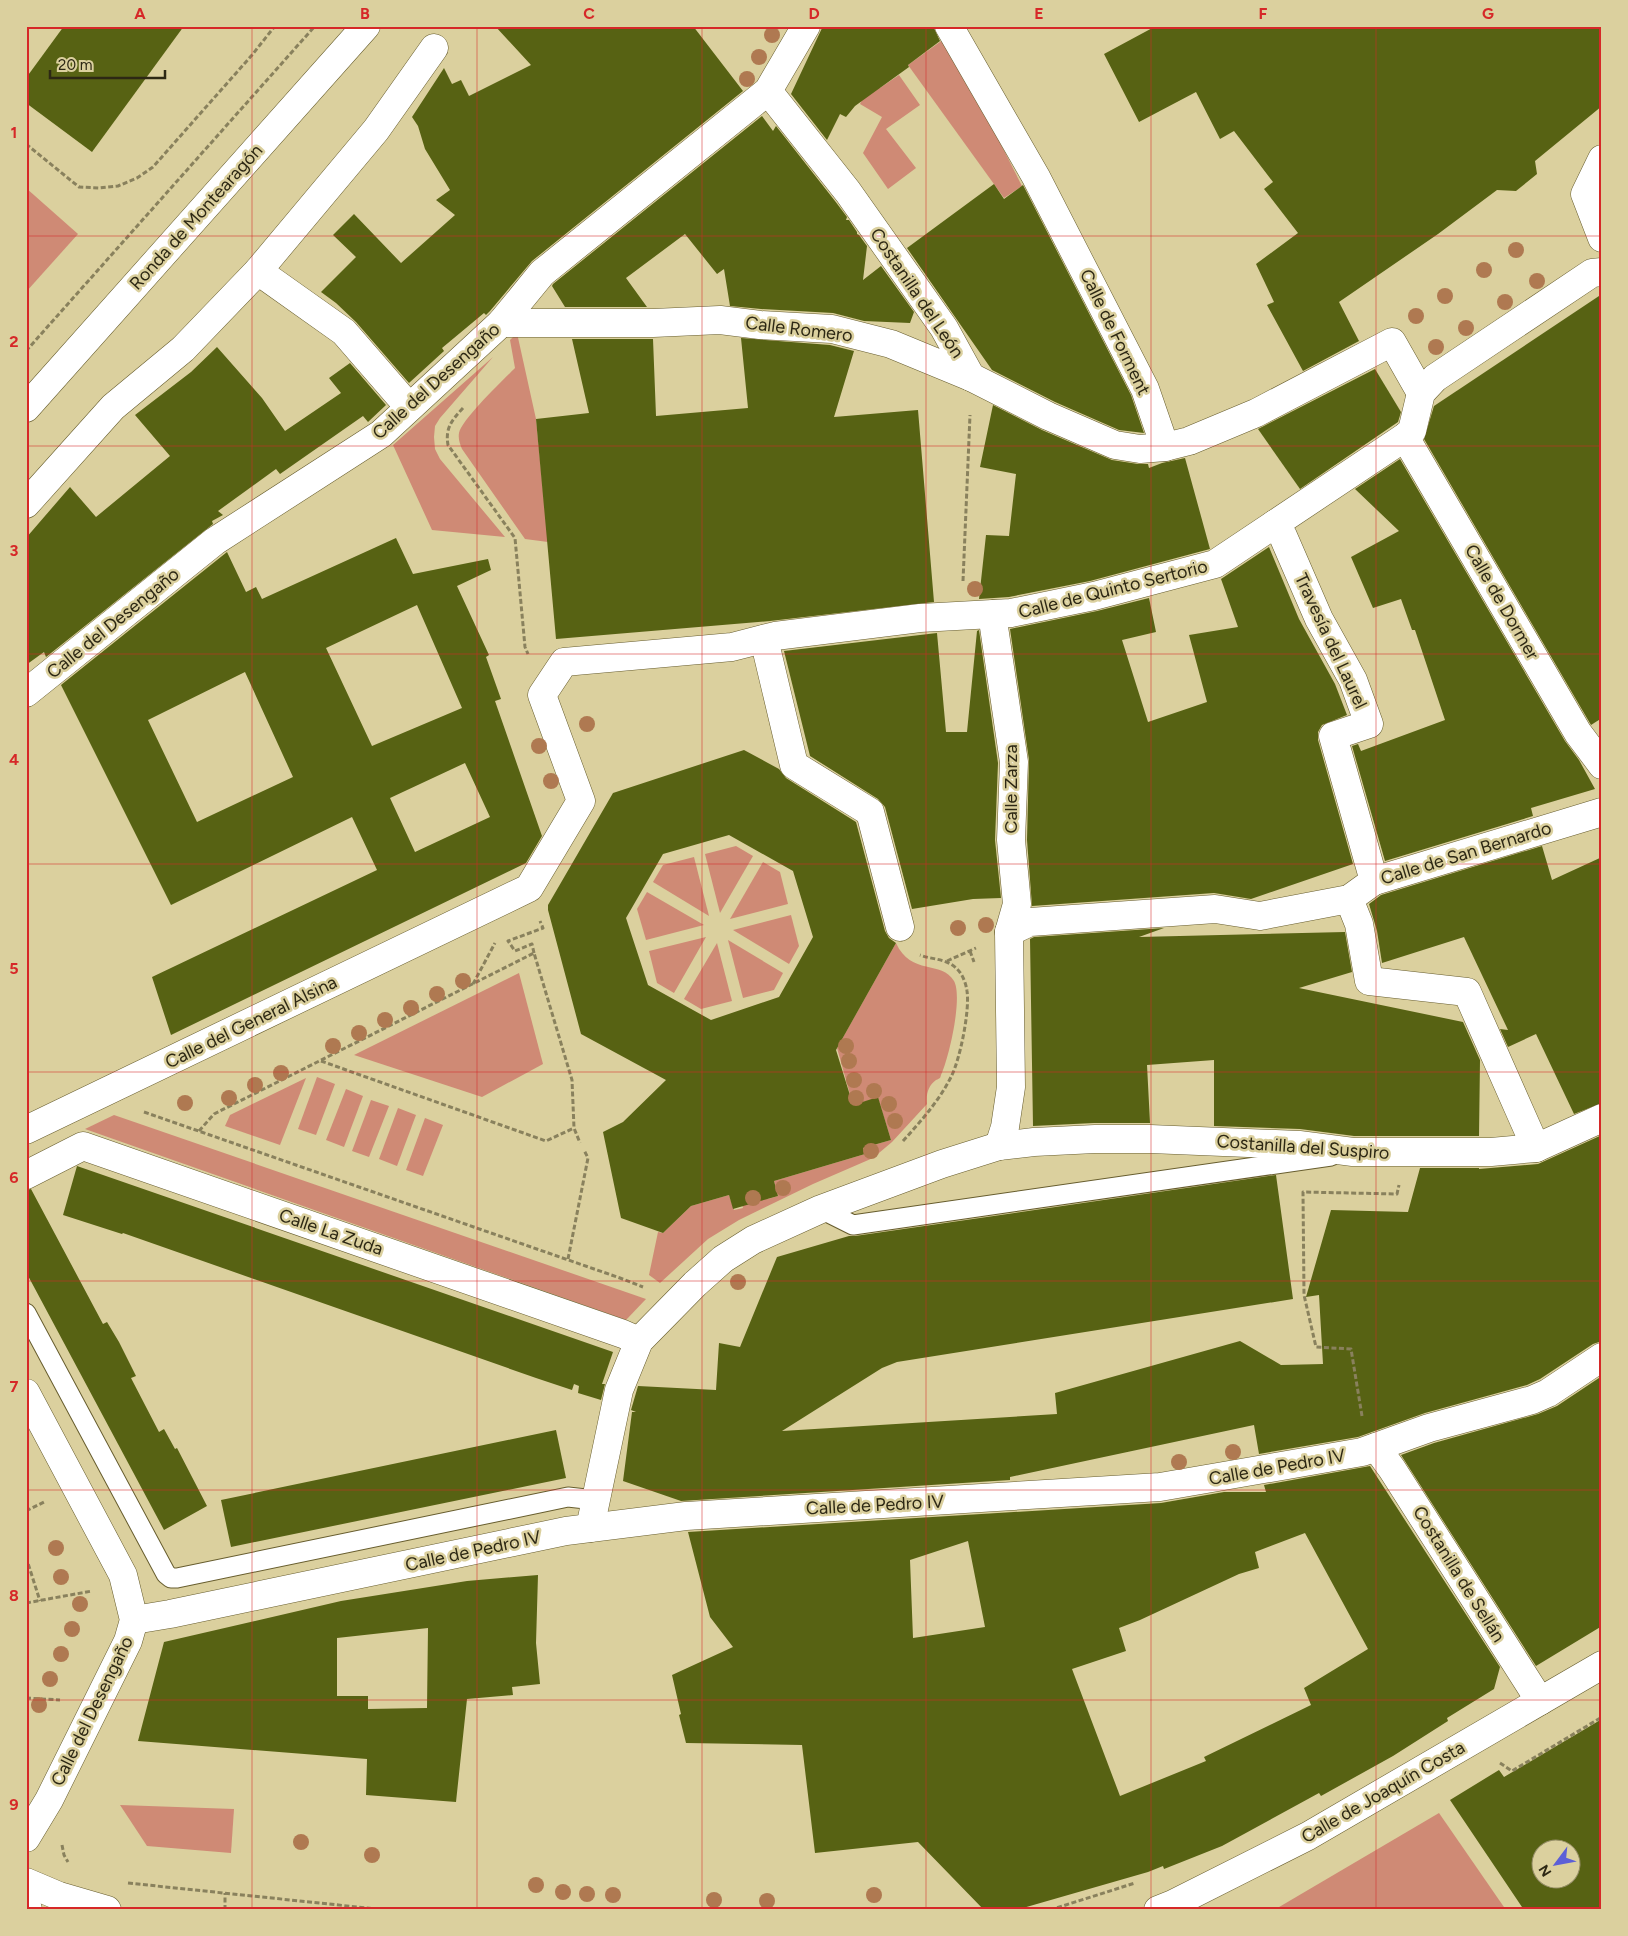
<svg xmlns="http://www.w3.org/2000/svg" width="1628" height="1936" font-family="Figtree,sans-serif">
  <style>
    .green { fill: #cf8a75 }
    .building { fill: #576213; fill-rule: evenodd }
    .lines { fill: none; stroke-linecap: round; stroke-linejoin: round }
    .lane-casing { stroke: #675d2e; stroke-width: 21 }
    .street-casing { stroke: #675d2e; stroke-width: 29 }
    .primary-casing { stroke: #675d2e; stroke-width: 29 }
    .highway-casing { stroke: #675d2e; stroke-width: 29 }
    .path { stroke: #89815d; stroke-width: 3; stroke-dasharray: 5 2.5; stroke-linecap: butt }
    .lane { stroke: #fff; stroke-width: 19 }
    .street { stroke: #fff; stroke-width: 28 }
    .primary { stroke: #fff; stroke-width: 28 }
    .highway { stroke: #fff; stroke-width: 28 }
    .tree { fill: #af7951 }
    .grid { fill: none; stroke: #d62828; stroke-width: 1; stroke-opacity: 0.55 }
    .labels { text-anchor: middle; stroke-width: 5; stroke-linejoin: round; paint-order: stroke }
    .street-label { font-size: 18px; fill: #2d2814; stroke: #dbd09e }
    .neatline { fill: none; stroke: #d62828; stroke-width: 2 }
    .grid-label { font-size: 16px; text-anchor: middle; font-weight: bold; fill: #d62828 }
  </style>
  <rect width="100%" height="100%" fill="#dbd09e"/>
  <g class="green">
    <path d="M944 39 975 93 1022 186 1004 198 908 65Z"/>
    <path d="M899 75 920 105 886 129 916 168 888 189 863 153 882 117 860 104 873 77 880 88Z"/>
    <path d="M26 188 78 234 26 292Z"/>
    <path d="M517 333 536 419 548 542 525 539 462 449C460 444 458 439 459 433 462 419 503 380 515 368L510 340Z"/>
    <path d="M493 357 440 418 435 426 434 437 435 449 440 459 505 537 432 530 393 445Z"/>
    <path d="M736 846 753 856 720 913 705 854Z"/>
    <path d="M694 857 709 916 653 882 663 865Z"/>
    <path d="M763 862 780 872 788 904 730 919Z"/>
    <path d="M647 892 704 925 646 940 637 909Z"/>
    <path d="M791 915 799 946 789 964 733 930Z"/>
    <path d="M706 937 674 993 657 983 649 951Z"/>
    <path d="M728 940 783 973 774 990 743 998Z"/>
    <path d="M717 943 732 1001 701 1009 684 999Z"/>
    <path d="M896 943C911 976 942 960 954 981 963 997 949 1058 941 1075 940 1079 940 1078 936 1080 928 1086 926 1094 927 1104L892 1142 873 1158 813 1184 739 1220 708 1239 660 1283 649 1275 658 1232 663 1233 691 1206 729 1195 734 1210 743 1208 739 1192 768 1199 778 1196 774 1181 865 1154 863 1148 891 1140 878 1098 853 1105 837 1048Z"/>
    <path d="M519 973 543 1064 482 1097 354 1055Z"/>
    <path d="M317 1077 335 1084 316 1135 298 1129Z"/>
    <path d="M306 1078 280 1145 225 1126 230 1115Z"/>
    <path d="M346 1089 363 1096 344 1147 326 1140Z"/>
    <path d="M371 1100 389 1106 369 1157 352 1151Z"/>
    <path d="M398 1108 416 1115 397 1166 379 1159Z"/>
    <path d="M114 1115 646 1299 626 1320 85 1129Z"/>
    <path d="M425 1118 443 1125 423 1176 406 1170Z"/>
    <path d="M120 1805 234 1809 231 1853 147 1846Z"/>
    <path d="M1439 1813 1506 1910H1274Z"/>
  </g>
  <g class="building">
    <path d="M64 26H184L92 152 26 103V78Z"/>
    <path d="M495 26H693L743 91 532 261 490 311 486 315 484 313 442 348 444 351 409 383 356 322 336 303 321 292 356 257 333 235 354 214 401 263 455 215 436 200 450 190 425 149 418 126 412 117 444 68 452 84 461 80 469 96 531 65Z"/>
    <path d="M823 26H933L940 41 908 65 909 67 855 106 846 117 840 114 827 140 791 94Z"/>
    <path d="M1156 26H1602V106L1535 161 1537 174 1516 191 1497 190 1438 234 1339 302 1359 341 1303 371 1267 305 1274 302 1256 264 1298 233 1264 189 1273 182 1234 131 1220 139 1196 92 1139 122 1104 54Z"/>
    <path d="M762 116 773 131 776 126 835 201 847 217 846 220H849L857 232V234L859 235 867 246 863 280 881 266 914 312 910 323 864 321 833 313 761 309 730 306 724 269 717 274 685 234 626 278 647 307H565L552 286 553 284Z"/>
    <path d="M994 184 1004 199 1023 185 1131 395 1144 433 1119 430 1055 402 992 370 907 248Z"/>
    <path d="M1602 294V718L1591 725 1424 439 1434 406Z"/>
    <path d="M741 338 830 345 854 351 834 417 918 410 934 602 770 621 556 639 536 419 589 413 572 339H653L656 416 748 408Z"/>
    <path d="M217 347 262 398 285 431 341 393 329 378 350 363 386 405 368 422 363 416 280 474 276 469 218 511 223 515 212 521 213 524 46 657 44 652 26 665V538L70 487 96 517 170 456 135 415 191 372Z"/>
    <path d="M1375 369 1401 412 1398 422 1300 489 1258 429Z"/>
    <path d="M993 405 1042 430 1112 460 1138 464H1148L1149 468 1162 463 1185 458 1210 549 1090 581 1009 597 979 599 986 535 1009 536 1016 474 980 467Z"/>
    <path d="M1400 459 1565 741 1579 760 1595 789 1531 808 1533 816 1385 861 1352 746 1358 744 1361 751 1445 720 1415 630H1412L1401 599 1373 608 1351 557 1399 531 1355 489Z"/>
    <path d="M396 538 413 574 488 559 491 570 457 586 489 655 486 657 501 699 495 701 542 836 526 863 171 1035 152 977 377 870 352 817 171 905 61 685 227 552 246 592 256 587 262 599ZM417 605 462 708 372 746 326 648ZM245 672 293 777 197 822 148 720ZM465 763 490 817 415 852 390 798Z"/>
    <path d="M1269 547 1299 619 1335 684 1347 715 1322 725 1318 732V740L1353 864 1251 899 1214 893 1032 906 1027 840 1029 760 1010 629 1097 611 1149 598 1156 632 1122 640 1148 722 1207 702 1189 635 1238 627 1221 579Z"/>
    <path d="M979 630 998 763 995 840 1001 898 973 899 912 909 885 807 878 799 810 756 784 651 937 633 946 732H967L977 631Z"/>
    <path d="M744 750 779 769 786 778 856 822 885 931 889 938 896 943 836 1050 853 1105 878 1097 891 1140 863 1148 865 1154 774 1181 778 1196 733 1209 729 1195 691 1206 663 1233 621 1218 603 1132 623 1122 666 1080 581 1034 548 910V905L613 793ZM729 835 793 871 813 937 779 997 711 1020 648 985 626 918 663 854Z"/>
    <path d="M1542 846 1552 880 1602 857V1103L1574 1114 1536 1034 1508 1047 1500 1029 1508 1030 1464 937 1382 963 1377 931 1369 904 1381 895Z"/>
    <path d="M1164 928 1139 937 1345 932 1352 972 1299 988 1463 1022 1480 1060 1479 1136H1354L1300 1129 1214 1126V1060L1147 1065 1150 1123H1094L1033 1126 1030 939 1034 937Z"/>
    <path d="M1602 1135V1341L1593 1344 1540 1379 1527 1385 1425 1413 1358 1437 1259 1454 1254 1425 1010 1477V1480L681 1501 623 1481 632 1412H636L631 1410 638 1386 716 1390 719 1343 740 1347 777 1257 849 1236H855L1276 1175 1293 1299 897 1362 882 1368 782 1431 1057 1414 1055 1393 1240 1341 1281 1365 1323 1364 1319 1295 1306 1297 1331 1210 1408 1212 1420 1168H1479V1169L1538 1164Z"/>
    <path d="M77 1166 613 1352 602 1384H605L601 1400 578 1393 579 1386 574 1384 572 1390 536 1378 123 1233 122 1234 63 1215Z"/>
    <path d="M31 1189 103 1324 107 1322 119 1342 136 1376 131 1378 159 1432 164 1429 175 1449 177 1448 207 1506 164 1530 26 1272V1190Z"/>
    <path d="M1602 1376V1626L1536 1666 1401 1455 1434 1443 1538 1414 1557 1406Z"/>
    <path d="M556 1430 566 1478 231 1547 221 1500Z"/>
    <path d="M1370 1466 1500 1667 1494 1689 1447 1718 1448 1721 1393 1756 1321 1796 1319 1793 1222 1846 1164 1869 1163 1866 1148 1872 1016 1910H984L918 1842 815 1853 802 1745 686 1743 679 1715 681 1714 672 1675 733 1647 710 1617 688 1532 1161 1503 1224 1492H1266L1264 1485ZM1305 1533 1368 1649 1304 1688 1311 1705 1204 1757 1206 1761 1120 1796 1072 1669 1126 1651 1119 1628 1140 1620 1239 1574 1259 1568 1255 1552ZM968 1541 985 1627 913 1638 910 1560Z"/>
    <path d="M538 1575 536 1643 540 1684 512 1687 513 1695 467 1699 456 1802 366 1795 367 1759 138 1741 164 1642 341 1601 467 1581ZM428 1628 427 1708 368 1709V1696H337V1638Z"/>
    <path d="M1602 1719V1910H1524L1450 1800 1499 1770 1504 1777ZM1540 1848H1570V1878H1540Z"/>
  </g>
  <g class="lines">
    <g class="lane-casing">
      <g id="lane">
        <path d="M821 1209 853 1225 1331 1156"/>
        <path d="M26 1313 166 1574 171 1578H177L568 1497 595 1500"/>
      </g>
    </g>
    <g class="street-casing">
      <g id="street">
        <path d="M949 26 1036 177 1145 389 1165 447"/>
        <path d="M768 91 848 192 944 328 971 377"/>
        <path d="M1602 159 1585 194 1602 238"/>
        <path d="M258 271 344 332 409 407"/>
        <path d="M501 323H653L720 320 760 325 832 329 891 344 971 377 1048 416 1115 445 1140 449 1165 447 1189 441 1256 413 1392 342 1421 393"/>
        <path d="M1405 437 1578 733 1602 765"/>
        <path d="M26 504 113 407 183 349 258 271 376 130 434 48"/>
        <path d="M1275 524 1283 536 1319 619 1353 680 1369 724 1333 736 1374 881"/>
        <path d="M994 614V627L1014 762 1011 840 1017 904 1009 932 1011 1087 1005 1127 999 1146"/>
        <path d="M764 639 794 765 870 812 900 927"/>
        <path d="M26 693 215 541 381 434 501 323 542 273 768 91 806 26"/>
        <path d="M1349 899 1359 924 1369 981 1467 992 1536 1148"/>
        <path d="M1009 932 1030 922 1215 909 1260 916 1349 899 1374 881 1602 812"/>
        <path d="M26 1130 529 888 581 801 542 695 564 662 732 647 775 636 920 618 1011 613 1094 596 1215 564 1405 437 1412 431 1421 393 1435 378 1592 273 1602 272"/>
        <path d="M26 1175 83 1146 623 1334 639 1341"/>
        <path d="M26 1393 123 1575 134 1620 128 1641 49 1800 26 1838"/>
        <path d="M1376 1447 1392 1469 1540 1701"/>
        <path d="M590 1528 619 1390 639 1341 695 1284 723 1259 753 1240 821 1209 942 1164 999 1146 1034 1142 1095 1139H1150L1299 1145 1353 1152H1491L1536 1148 1602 1118"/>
        <path d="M134 1620 170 1614 566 1531 686 1516 1160 1487 1362 1452 1429 1428 1532 1400 1548 1393 1602 1357"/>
        <path d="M1158 1910 1173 1904 1308 1836 1602 1665"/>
      </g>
    </g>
    <g class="primary-casing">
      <path id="primary" d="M26 408 366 26"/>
    </g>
    <g class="highway-casing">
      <g id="highway">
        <path d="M26 1882 59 1896 107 1910"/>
        <path d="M26 1902 28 1910"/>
      </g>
    </g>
    <g class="path">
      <path d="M26 144 79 187 99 188 118 186 137 178 153 167 252 55 275 26"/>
      <path d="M26 351 315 26"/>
      <path d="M463 408C452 420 445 428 448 445L515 538 525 647 528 654"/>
      <path d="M963 581 970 415"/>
      <path d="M970 951 974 962"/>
      <path d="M534 953 532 944 515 951 508 941 543 928 540 921"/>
      <path d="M947 961 976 948"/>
      <path d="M473 984 495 943"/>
      <path d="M321 1061 546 1141 574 1128"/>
      <path d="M144 1112 620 1278 643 1287"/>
      <path d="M199 1131 214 1114 534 953 572 1080 574 1128 580 1143"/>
      <path d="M903 1141C921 1121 939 1101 951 1077 960 1060 970 1010 967 991 966 983 962 973 956 968 945 958 933 960 920 955"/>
      <path d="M568 1259 588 1158 584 1150"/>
      <path d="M1362 1416 1351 1349 1316 1347 1304 1295 1303 1192 1397 1194 1399 1185"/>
      <path d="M26 1511 46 1501"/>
      <path d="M26 1557 40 1601"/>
      <path d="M26 1603 92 1591"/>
      <path d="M26 1698 60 1700"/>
      <path d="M1500 1763 1512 1771 1602 1717"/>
      <path d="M62 1845 64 1855 68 1862"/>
      <path d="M128 1883 386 1910"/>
      <path d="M225 1910V1893"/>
      <path d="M1050 1910 1135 1883"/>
    </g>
    <use href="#lane" class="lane"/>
    <use href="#street" class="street"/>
    <use href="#primary" class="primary"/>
    <use href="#highway" class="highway"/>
  </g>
  <g class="tree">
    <circle cx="772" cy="35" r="8"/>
    <circle cx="759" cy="57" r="8"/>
    <circle cx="747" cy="79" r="8"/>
    <circle cx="1516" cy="250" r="8"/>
    <circle cx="1484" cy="270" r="8"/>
    <circle cx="1537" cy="281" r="8"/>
    <circle cx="1445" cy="296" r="8"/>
    <circle cx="1505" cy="302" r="8"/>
    <circle cx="1416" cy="316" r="8"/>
    <circle cx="1466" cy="328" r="8"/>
    <circle cx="1436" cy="347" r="8"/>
    <circle cx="975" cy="589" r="8"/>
    <circle cx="587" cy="724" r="8"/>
    <circle cx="539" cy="746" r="8"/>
    <circle cx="551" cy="781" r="8"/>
    <circle cx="986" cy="925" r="8"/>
    <circle cx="958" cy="928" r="8"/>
    <circle cx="463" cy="981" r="8"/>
    <circle cx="437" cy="994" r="8"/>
    <circle cx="411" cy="1008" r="8"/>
    <circle cx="385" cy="1020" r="8"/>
    <circle cx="359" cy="1033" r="8"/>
    <circle cx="333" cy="1046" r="8"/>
    <circle cx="846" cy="1046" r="8"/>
    <circle cx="849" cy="1061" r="8"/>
    <circle cx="281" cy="1073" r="8"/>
    <circle cx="854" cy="1080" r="8"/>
    <circle cx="255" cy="1085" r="8"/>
    <circle cx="874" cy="1091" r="8"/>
    <circle cx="229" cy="1098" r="8"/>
    <circle cx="856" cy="1098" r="8"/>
    <circle cx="185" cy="1103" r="8"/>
    <circle cx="889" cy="1104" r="8"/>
    <circle cx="895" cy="1121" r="8"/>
    <circle cx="871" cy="1151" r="8"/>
    <circle cx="783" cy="1188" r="8"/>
    <circle cx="753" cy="1198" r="8"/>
    <circle cx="738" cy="1282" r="8"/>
    <circle cx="1233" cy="1452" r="8"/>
    <circle cx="1179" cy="1462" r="8"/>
    <circle cx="56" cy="1548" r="8"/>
    <circle cx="61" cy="1577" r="8"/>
    <circle cx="80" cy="1604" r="8"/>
    <circle cx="72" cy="1629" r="8"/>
    <circle cx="61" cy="1654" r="8"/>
    <circle cx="50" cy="1679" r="8"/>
    <circle cx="39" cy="1705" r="8"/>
    <circle cx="301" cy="1842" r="8"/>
    <circle cx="372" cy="1855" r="8"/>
    <circle cx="536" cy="1885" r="8"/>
    <circle cx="563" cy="1892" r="8"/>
    <circle cx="587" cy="1894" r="8"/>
    <circle cx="613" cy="1895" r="8"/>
    <circle cx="874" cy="1895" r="8"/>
    <circle cx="714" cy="1900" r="8"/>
    <circle cx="767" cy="1901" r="8"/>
  </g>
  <path class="grid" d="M252 26V1910M477 26V1910M702 26V1910M926 26V1910M1151 26V1910M1376 26V1910M26 236H1602M26 446H1602M26 654H1602M26 864H1602M26 1072H1602M26 1281H1602M26 1490H1602M26 1700H1602"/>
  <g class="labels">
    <g class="street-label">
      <text transform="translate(196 217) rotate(-48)" y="6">Ronda de Montearagón</text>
      <text transform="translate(917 293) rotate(56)" y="6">Costanilla del León</text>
      <text transform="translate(799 329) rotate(7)" y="6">Calle Romero</text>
      <text transform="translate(1115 332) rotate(64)" y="6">Calle de Forment</text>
      <text transform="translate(436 381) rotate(-42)" y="6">Calle del Desengaño</text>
      <text transform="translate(1113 589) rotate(-14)" y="6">Calle de Quinto Sertorio</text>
      <text transform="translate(1502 602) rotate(60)" y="6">Calle de Dormer</text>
      <text transform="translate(113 623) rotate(-39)" y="6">Calle del Desengaño</text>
      <text transform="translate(1331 641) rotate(65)" y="6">Travesía del Laurel</text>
      <text transform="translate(1011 789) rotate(-90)" y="6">Calle Zarza</text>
      <text transform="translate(1466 853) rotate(-17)" y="6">Calle de San Bernardo</text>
      <text transform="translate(251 1022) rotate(-26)" y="6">Calle del General Alsina</text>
      <text transform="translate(1303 1147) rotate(4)" y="6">Costanilla del Suspiro</text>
      <text transform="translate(331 1232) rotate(19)" y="6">Calle La Zuda</text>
      <text transform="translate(1277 1467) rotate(-10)" y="6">Calle de Pedro IV</text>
      <text transform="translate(875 1505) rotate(-3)" y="6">Calle de Pedro IV</text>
      <text transform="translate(473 1551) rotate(-12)" y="6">Calle de Pedro IV</text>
      <text transform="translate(1459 1574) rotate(58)" y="6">Costanilla de Sellán</text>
      <text transform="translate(92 1711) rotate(-64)" y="6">Calle del Desengaño</text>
      <text transform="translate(1383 1792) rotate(-30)" y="6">Calle de Joaquín Costa</text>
    </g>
  </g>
  <rect width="1628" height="1936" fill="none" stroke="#dbd09e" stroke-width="55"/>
  <g transform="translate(1556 1864) rotate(238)"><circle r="24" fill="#dbd09e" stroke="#958d67"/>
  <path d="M0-4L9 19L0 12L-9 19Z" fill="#5c5fd7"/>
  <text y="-8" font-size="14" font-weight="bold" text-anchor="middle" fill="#2d2814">N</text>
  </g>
  <path d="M50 70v8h115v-8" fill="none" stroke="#2d2814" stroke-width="2.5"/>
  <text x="58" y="70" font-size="15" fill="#2d2814" stroke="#dbd09e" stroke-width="4" paint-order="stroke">20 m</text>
  <rect x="28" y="28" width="1572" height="1880" class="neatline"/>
  <g class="grid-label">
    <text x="140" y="19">A</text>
    <text x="365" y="19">B</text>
    <text x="589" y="19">C</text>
    <text x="814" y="19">D</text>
    <text x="1039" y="19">E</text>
    <text x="1263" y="19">F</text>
    <text x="1488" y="19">G</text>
    <text x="14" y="138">1</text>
    <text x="14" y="347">2</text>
    <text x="14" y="556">3</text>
    <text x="14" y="765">4</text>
    <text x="14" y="974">5</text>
    <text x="14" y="1183">6</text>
    <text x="14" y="1392">7</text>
    <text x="14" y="1601">8</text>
    <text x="14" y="1810">9</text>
  </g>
</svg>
